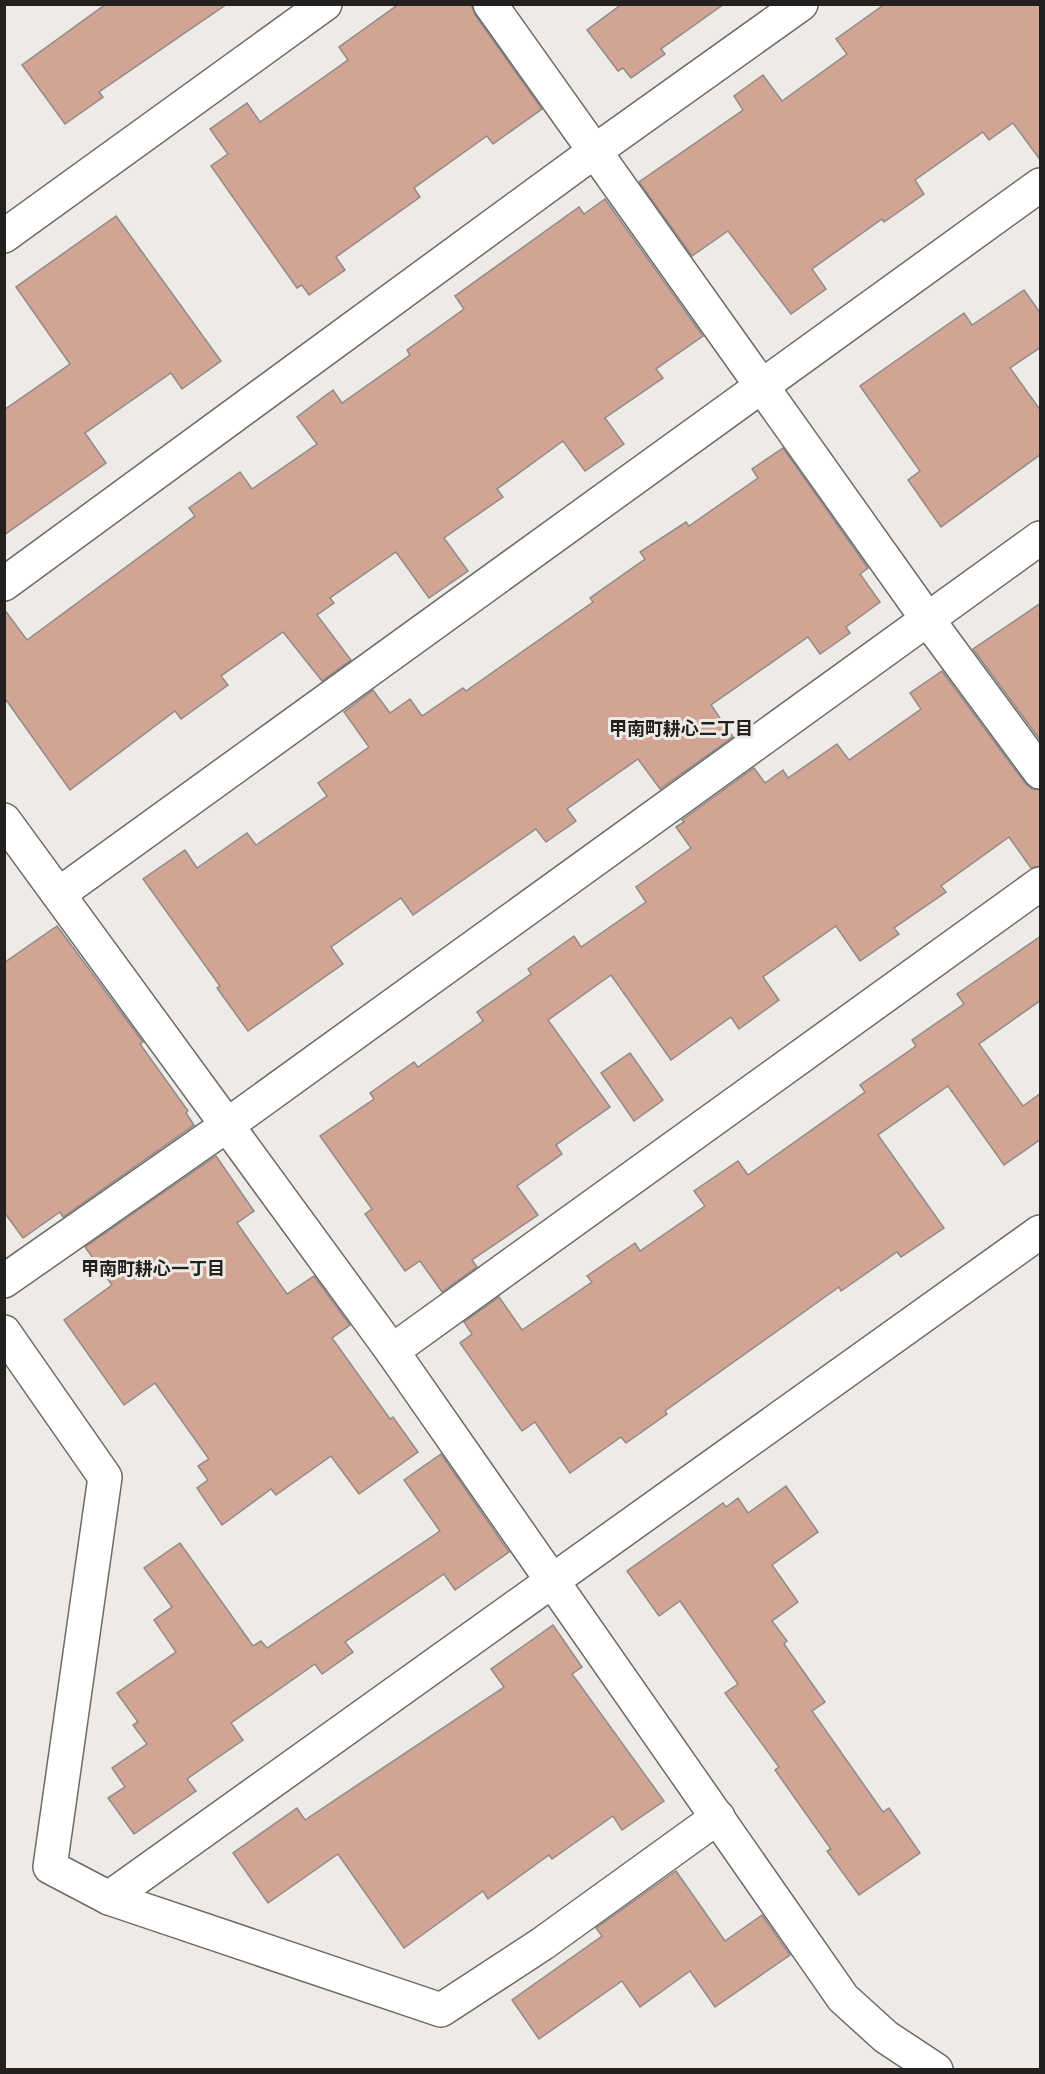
<svg xmlns="http://www.w3.org/2000/svg" width="1045" height="2074" font-family="'PT Serif','Noto Sans JP',serif">
  <style>
    .building { fill: #d2a493; stroke: #908b89; stroke-width: 1.5 }
    .lines { fill: none; stroke-linecap: round; stroke-linejoin: round }
    .minor-casing { stroke: #6e6b67; stroke-width: 36 }
    .minor { stroke: #fff; stroke-width: 33 }
    .labels { text-anchor: middle; stroke-width: 6; stroke-linejoin: round; paint-order: stroke }
    .neighbourhood-label { font-size: 18px; font-weight: bold; fill: #22211f; stroke: #eeebe7 }
  </style>
  <rect width="100%" height="100%" fill="#eeebe7"/>
  <g class="building">
    <path d="M106 4H227L99 92 103 97 65 124 22 65Z"/>
    <path d="M399 4H471L475 15 542 109 493 144 487 136 414 188 420 197 336 257 345 270 309 295 302 285 297 288 211 166 228 154 210 129 247 103 260 122 348 60 339 47Z"/>
    <path d="M622 4H724L661 49 665 54 631 78 623 68 618 71 587 30Z"/>
    <path d="M885 4H1041V161L1013 123 989 140 983 132 915 180 924 194 884 222 882 219 812 269 826 289 791 314 728 231 692 256 639 182 743 110 734 96 763 75 782 101 847 54 836 39Z"/>
    <path d="M605 199 703 336 656 369 663 378 605 418 624 444 585 471 563 441 497 489 503 497 444 538 468 571 429 598 396 552 330 598 334 603 317 615 351 660 322 681 283 632 221 676 228 685 181 719 175 711 70 790 4 697V609L27 640 195 516 189 508 240 472 252 489 317 444 297 417 333 390 342 403 410 355 407 350 464 309 455 296 579 207 584 214Z"/>
    <path d="M116 216 221 361 182 389 171 373 85 433 106 463 4 535V410L70 364 16 287Z"/>
    <path d="M1024 290 1041 314V347L1010 368 1041 411V454L941 527 908 480 920 471 860 386 964 313 972 325Z"/>
    <path d="M783 448 868 568 860 574 880 602 846 627 850 633 820 654 808 637 711 705 733 737 660 789 638 759 567 809 576 821 546 842 536 829 413 915 401 898 331 947 343 964 248 1031 217 988 220 986 143 879 185 850 197 868 247 833 256 845 327 796 318 783 369 747 344 712 373 690 390 713 410 699 422 716 463 688 466 691 593 602 590 598 645 559 640 552 686 522 689 526 758 478 752 469Z"/>
    <path d="M1041 603V741L973 649Z"/>
    <path d="M942 671 1025 783 1032 789 1041 790V866L1031 868 1009 837 941 886 946 892 894 928 899 934 860 961 836 926 763 977 779 1000 739 1029 731 1017 671 1060 611 975 548 1020 610 1107 556 1145 562 1154 517 1186 538 1215 472 1260 477 1267 442 1292 420 1261 405 1271 365 1214 372 1209 320 1136 374 1099 370 1093 414 1062 418 1067 483 1021 477 1012 531 974 528 969 574 936 581 947 646 902 636 887 691 848 676 827 684 822 682 820 754 768 765 783 783 770 788 778 837 744 849 760 921 709 910 693Z"/>
    <path d="M57 926 143 1042 140 1044 188 1111 186 1113 194 1125 63 1217 60 1212 23 1238 4 1212V963Z"/>
    <path d="M1041 936V1000L979 1044 1023 1106 1041 1093V1139L1004 1165 948 1086 878 1135 944 1228 901 1257 897 1252 841 1291 839 1287 665 1411 667 1414 626 1443 621 1437 570 1473 535 1422 522 1431 460 1343 472 1334 464 1322 499 1297 522 1330 592 1282 587 1276 635 1243 640 1251 705 1206 694 1191 738 1161 748 1175 865 1092 860 1085 916 1046 912 1040 964 1004 957 994Z"/>
    <path d="M630 1053 663 1100 634 1121 601 1073Z"/>
    <path d="M216 1156 254 1211 237 1223 287 1294 314 1276 350 1325 332 1338 390 1419 393 1417 418 1452 359 1494 331 1456 276 1495 271 1489 222 1525 197 1488 208 1480 198 1466 209 1459 155 1383 124 1405 64 1320 112 1285 85 1247Z"/>
    <path d="M441 1454 509 1552 455 1590 444 1574 345 1642 353 1652 322 1674 315 1664 231 1723 243 1740 187 1779 196 1791 134 1834 108 1798 125 1787 112 1768 147 1744 133 1725 138 1722 117 1693 176 1652 154 1620 172 1607 144 1568 180 1543 253 1646 261 1641 267 1648 440 1531 404 1480Z"/>
    <path d="M786 1486 818 1532 772 1565 798 1602 772 1621 787 1641 784 1644 825 1702 812 1711 883 1812 889 1808 920 1853 859 1895 827 1851 831 1849 775 1770 779 1767 725 1693 738 1684 680 1601 659 1616 627 1571 723 1503 726 1507 738 1498 748 1513Z"/>
    <path d="M553 1625 582 1667 572 1674 664 1801 622 1830 613 1816 552 1859 549 1855 488 1899 483 1891 404 1948 338 1854 268 1903 233 1853 297 1808 305 1820 504 1687 491 1669Z"/>
    <path d="M676 1871 725 1941 762 1915 790 1955 715 2007 690 1971 640 2007 622 1981 539 2039 512 2000 602 1936 596 1928Z"/>
  </g>
  <g class="lines">
    <g class="minor-casing">
      <g id="minor">
        <path d="M490 4 928 620 1040 772"/>
        <path d="M4 236 325 4"/>
        <path d="M4 584 595 151 801 4"/>
        <path d="M4 820 392 1351 843 1998 886 2037 936 2070"/>
        <path d="M59 894 1040 185"/>
        <path d="M4 1281 226 1126 1040 538"/>
        <path d="M4 1332 105 1477 50 1867 109 1898 441 2010 542 1944 718 1817"/>
        <path d="M392 1351 1040 884"/>
        <path d="M109 1898 1040 1232"/>
      </g>
    </g>
    <use href="#minor" class="minor"/>
  </g>
  <g class="labels">
    <g class="neighbourhood-label">
      <text x="681" y="735">甲南町耕心二丁目</text>
      <text x="153" y="1275">甲南町耕心一丁目</text>
    </g>
  </g>
  <rect width="1045" height="2074" fill="none" stroke="#22211f" stroke-width="12"/>
</svg>
